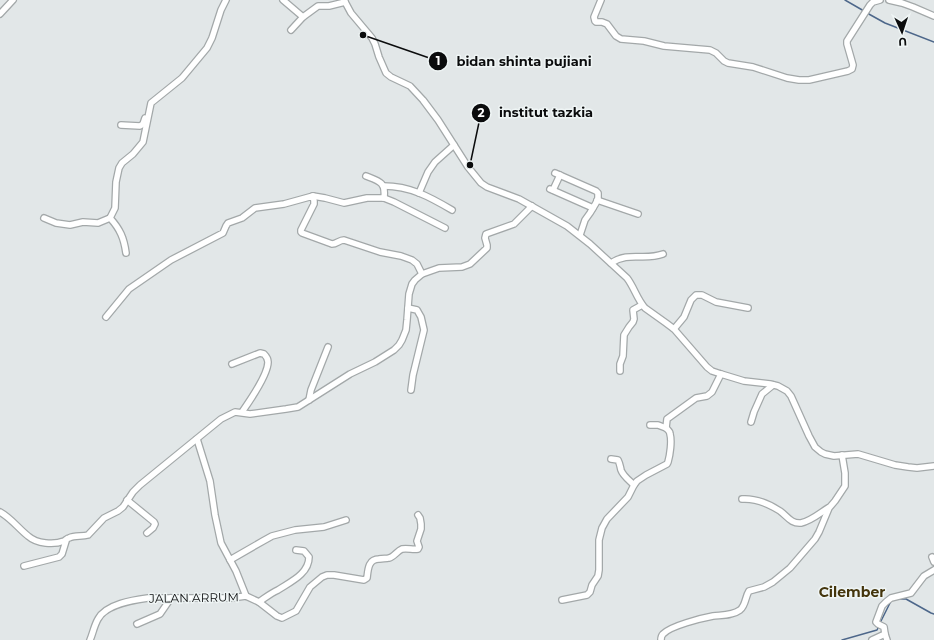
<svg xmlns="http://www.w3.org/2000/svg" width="934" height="640" font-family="Montserrat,sans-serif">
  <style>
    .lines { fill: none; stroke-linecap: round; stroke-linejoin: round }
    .stream { stroke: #4d678a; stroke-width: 1.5 }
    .minor-casing { stroke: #a3a8a9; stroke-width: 8 }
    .minor { stroke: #fff; stroke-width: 5.5 }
    .labels { text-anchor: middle; stroke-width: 3; stroke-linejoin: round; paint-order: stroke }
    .street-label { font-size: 12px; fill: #0b0c0d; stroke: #eff5f5 }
    .quarter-label { font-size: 14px; font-weight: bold; fill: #44350c; stroke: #eff5f5 }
    .leader { fill: none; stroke: #0b0c0d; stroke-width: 1.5 }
    .callout-dot { fill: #0b0c0d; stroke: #eff5f5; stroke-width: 1.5 }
    .mark-label { font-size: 12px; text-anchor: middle; font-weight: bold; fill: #fff }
    .callout-label { font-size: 13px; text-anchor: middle; font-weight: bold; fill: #0b0c0d; stroke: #eff5f5; stroke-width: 3; stroke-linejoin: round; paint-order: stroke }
  </style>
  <rect width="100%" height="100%" fill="#e2e7e8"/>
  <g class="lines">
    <g class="stream">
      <path d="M845 0 864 11"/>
      <path d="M867 13 885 23 934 42"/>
      <path d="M898 599H906L931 613 934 614"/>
      <path d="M880 623 891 601"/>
      <path d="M842 640 877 630 879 626"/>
    </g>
    <g class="minor-casing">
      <g id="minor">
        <path d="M283 0 303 17"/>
        <path d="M344 0 351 13 372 38 375 44 379 57 386 73 391 77 410 86 423 100 438 120 468 167 481 183 487 187 519 199 567 226 590 244 627 278C634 287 637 299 645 308L666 323 674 329 707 367 712 371 721 374 744 381 770 384 778 386 787 391 791 396 809 436 815 447 821 452 825 454 834 456 858 454 895 465 908 467 917 468 934 466"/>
        <path d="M601 0 594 17 595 21 596 22H602L607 24 616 36 621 39 644 41 664 46 710 50 716 53 724 61 728 63 753 67 787 78 799 80H809L848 71 852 69 853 65 847 44V41L870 5 873 2 880 0"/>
        <path d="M889 0 902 3 913 7 934 16"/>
        <path d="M0 14 13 0"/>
        <path d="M291 30 303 17 318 6H329L345 2"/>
        <path d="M121 125 140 126 143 124 145 118"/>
        <path d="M555 173 596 191 598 193V199L596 203 590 213 585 220 580 235"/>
        <path d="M366 176C379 181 386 182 384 198"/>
        <path d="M384 186C410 186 430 197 452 210"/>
        <path d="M550 189 593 208"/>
        <path d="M553 190 560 175"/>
        <path d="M419 193 428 172 435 162 454 145"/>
        <path d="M313 196 325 198 344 203 367 198H384L394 202 445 228"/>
        <path d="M597 200 638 214"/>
        <path d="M44 218 56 223 70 225 83 222 98 223 110 218"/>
        <path d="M126 253C124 238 120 229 110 218L115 208 116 182 119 168 122 163 133 154 143 142 151 103 182 78 207 48 212 38 221 10 226 0"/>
        <path d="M611 263C629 251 644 261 663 254"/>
        <path d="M408 308 417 310 421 317 424 330 413 375 411 390"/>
        <path d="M106 317 129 289 171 260 223 233 226 226 228 223 242 218 255 208 284 204 313 196 314 201V204L301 230V232L302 233 332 244C337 244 339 240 344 240L380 252 401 256 412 260 417 264 422 274"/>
        <path d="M674 329 684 317 691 300 696 295H702L716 302 748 308"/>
        <path d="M232 364 260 353 264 354C266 356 268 359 268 362 268 374 249 402 242 412"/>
        <path d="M620 371V364L623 356 624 335 629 327 633 322 634 319 633 310 642 305"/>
        <path d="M309 400 311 390 328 347"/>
        <path d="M751 422 754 412 762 394 773 385"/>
        <path d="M650 425H658L666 428"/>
        <path d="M197 439 210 481 215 515 221 543 236 571 246 596"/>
        <path d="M611 459 618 460C620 464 620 466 621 470 623 476 630 481 634 485"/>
        <path d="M742 499C756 498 769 504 780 511 787 516 791 524 801 523 811 521 820 513 828 508"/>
        <path d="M127 500 154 522 155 524 153 528 147 533"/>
        <path d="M0 512C11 518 18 528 28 536 37 544 54 545 64 541 66 540 67 538 69 538 75 535 82 537 88 535L104 518 118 511 123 507 133 492 140 485 221 419 235 412 250 414 286 409 298 407 350 374 375 362 394 350 399 345 402 340 406 330 407 320 409 294 412 284 415 280 422 274 439 268 462 267 470 264 487 248V245L485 238 486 234 514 224 532 206"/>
        <path d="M932 557 934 562"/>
        <path d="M230 560 263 541 272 536 295 530 324 527 346 520"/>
        <path d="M24 566 59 557 62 554 66 541"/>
        <path d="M562 600 587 595 590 592 592 585 598 576 599 570V540L602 528 607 519 628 497 634 485 637 481 646 475 667 464 668 462C670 455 672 441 670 434 670 431 669 431 666 428L667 419 696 398 707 396 712 392 721 374"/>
        <path d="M259 602C265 598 271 593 278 590 290 582 309 574 309 557L304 551 296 550"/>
        <path d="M137 624 160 614 171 598"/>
        <path d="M90 640C93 633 94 626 98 619 106 604 133 600 148 598H231L246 596 259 602 277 616 282 618 296 611 310 587 322 577 327 575H334L364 580 367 578C368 570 368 559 379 559 383 558 386 559 389 558 394 557 397 551 402 549 408 548 413 550 418 549L419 547 417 541 421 529V524L420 518 418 515"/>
        <path d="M661 640C661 637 661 636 663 634 670 626 702 618 713 616 721 615 732 616 740 610 746 605 745 597 749 591L764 587 773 582 790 568 815 539 819 532 829 508 835 501 845 486V473L842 455"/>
        <path d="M872 640 885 634"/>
        <path d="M887 640 885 634 884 627 878 624 876 622 882 606 886 602 891 598 911 593 924 576 934 570"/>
      </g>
    </g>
    <use href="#minor" class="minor"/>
  </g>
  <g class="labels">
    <g class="street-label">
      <text transform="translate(194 598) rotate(-1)" y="4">JALAN ARRUM</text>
    </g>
    <g class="quarter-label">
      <text x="852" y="597">Cilember</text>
    </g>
  </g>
  <path class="leader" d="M363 35L438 61M470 165L481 113"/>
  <g class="callout-dot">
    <circle cx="363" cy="35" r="4"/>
    <circle cx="470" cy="165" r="4"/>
    <circle cx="438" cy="61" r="10"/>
    <circle cx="481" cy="113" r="10"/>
  </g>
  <g class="mark-label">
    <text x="438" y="65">1</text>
    <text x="481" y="117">2</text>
  </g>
  <g class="callout-label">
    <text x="524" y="66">bidan shinta pujiani</text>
    <text x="546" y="117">institut tazkia</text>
  </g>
  <g transform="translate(902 32) rotate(177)" stroke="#eff5f5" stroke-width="3" paint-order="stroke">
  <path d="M0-3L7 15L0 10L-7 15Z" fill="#0b0c0d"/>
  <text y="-6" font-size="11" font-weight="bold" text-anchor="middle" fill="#0b0c0d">U</text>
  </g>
</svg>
